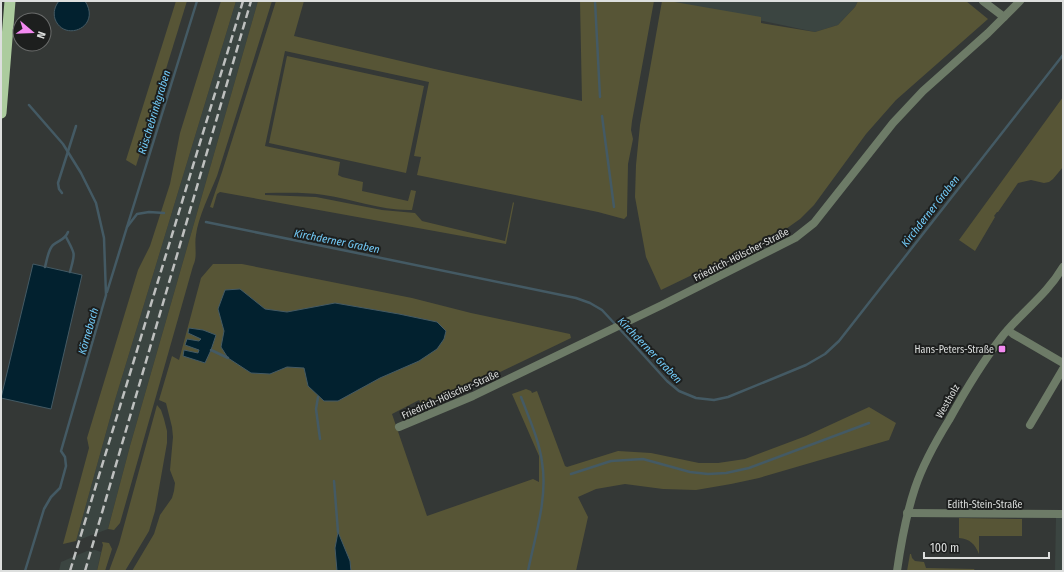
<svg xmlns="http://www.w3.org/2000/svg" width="1064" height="572" font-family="'Fira Sans Condensed',sans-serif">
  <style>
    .built { fill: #3b4541 }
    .green { fill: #575536 }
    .water { fill: #02212f; stroke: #445a64 }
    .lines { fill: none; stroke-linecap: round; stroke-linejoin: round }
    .stream { stroke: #445a64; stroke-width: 2.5 }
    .minor { stroke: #6d7b67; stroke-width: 8 }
    .tertiary { stroke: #6d7b67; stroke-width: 8 }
    .trunk { stroke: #accc9e; stroke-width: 11 }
    .rail { stroke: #bec0bf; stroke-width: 2.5; stroke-dasharray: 8 4; stroke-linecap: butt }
    .poi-dot { fill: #f38af1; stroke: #1d1f1e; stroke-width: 1.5 }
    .labels { text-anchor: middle; stroke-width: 4; stroke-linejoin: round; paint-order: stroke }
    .street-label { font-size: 10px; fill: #dddfde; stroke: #1d1f1e }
    .poi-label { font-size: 10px; fill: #dddfde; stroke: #1d1f1e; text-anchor: end }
    .water-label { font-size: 11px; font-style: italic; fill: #72caf7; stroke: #1d1f1e }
  </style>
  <rect width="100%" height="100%" fill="#343836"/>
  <g class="built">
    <path d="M236 1H258L130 446 108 529 76 541 115 400Z"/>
    <path d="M668 1H858L855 7 838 25 815 32Z"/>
    <path d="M1056 517H1063V571H1055Z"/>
    <path d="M95 550 101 552 97 571H59L61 562 87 551Z"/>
  </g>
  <g class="green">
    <path d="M176 1H187L136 166 126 160Z"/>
    <path d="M221 1H236L115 400 76 541 63 544 89 448 87 438 138 270 150 246 170 184 180 133Z"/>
    <path d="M258 1H272L217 176C210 193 198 218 196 235 194 246 198 256 193 266L120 523 114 530 108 529 130 446Z"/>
    <path d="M276 1H304L294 36 439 70 582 101 580 1H654L632 121 631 130 633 139 628 164 627 216 624 219 598 212 417 175 421 157 414 156 429 82 285 51 265 146 340 162 338 175 342 177 363 182 362 191 408 201 411 190 416 191 412 210C382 211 353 199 324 195 304 192 285 193 265 193V195L316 197 382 210 415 213 422 221 505 241 513 202 514 203 506 244 220 192 217 194 213 208 210 207 222 172Z"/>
    <path d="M662 1H669L761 17V23L815 32 838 25 855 7 858 1H966L988 19 896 100 866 134 814 205 800 219 783 231 661 290 646 257 635 197 636 165 640 125Z"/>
    <path d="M287 56 424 86 406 173 269 143Z"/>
    <path d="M1063 97V167L1053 179 1049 182 1044 183 1031 180 1018 183 998 212H997L994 216 995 217 975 251 959 240Z"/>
    <path d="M213 264H242L412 298 471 313 570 334 571 338 463 390 424 407 419 400 392 414 427 516 533 479 539 482V456L512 394 526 389 531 391 532 393 537 391 565 466 567 467 618 451 651 453 699 463H718L745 459 806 436 869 407 896 423 889 440 759 478 731 484 696 490 663 489 625 484 596 489 578 497 588 517 576 571H132L154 534 160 515 172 498 174 491 175 483 170 470 173 437 172 427 166 403 159 400 172 356 179 360 201 278Z"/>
    <path d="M157 405 161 410 164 419 167 431V443L155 511 149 531 125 571H109L119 544Z"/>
    <path d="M959 518 1022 519V536H979V554C975 544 970 539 959 538Z"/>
    <path d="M102 542 109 543 112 549 105 571H97L103 545Z"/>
    <path d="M910 554H911L912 558 915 561 924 562 926 568 974 569 975 571H907Z"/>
  </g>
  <g class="water">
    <path d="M59 1H85C102 27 64 43 55 19 53 12 55 6 59 1Z"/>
    <path d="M33 264 82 275 51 409 1 398Z"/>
    <path d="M240 289 265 309 287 312 335 303 399 314 437 322 446 331 444 339 437 349 419 361 380 378 338 401H324L308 386 304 368 287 367 270 374 251 373 228 358 221 347 224 331 218 309 225 290Z"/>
    <path d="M189 328 203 330 216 335 211 350 205 363 183 356 184 350 198 353 199 350 185 345 187 339 199 341 201 339 188 333Z"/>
    <path d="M338 532 350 561 351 571H337L335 548Z"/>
  </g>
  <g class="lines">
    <g class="stream">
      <path d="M595 1 600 97"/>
      <path d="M602 116 614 207"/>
      <path d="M62 193 59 189 58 183 76 126"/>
      <path d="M206 222 576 298 590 303 602 310 628 338 667 381 679 391 696 398 714 400 728 397 806 365 825 354 839 341 1063 55"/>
      <path d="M127 227 197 1"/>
      <path d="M66 237C76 256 75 252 70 272"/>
      <path d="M45 267C47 260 48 250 53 245 59 240 65 240 68 232"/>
      <path d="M107 292 127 227 137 214 149 212 164 213"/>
      <path d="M211 350 228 358"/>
      <path d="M318 397 316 409 320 439"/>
      <path d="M521 397C529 418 539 440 542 462 548 498 535 536 528 571"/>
      <path d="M571 474 611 461 643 459 690 472 708 474 726 473 749 468 869 423"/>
      <path d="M334 481 338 532"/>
      <path d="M25 571 44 509 51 497 60 488 66 466 65 457 61 451 106 295 104 238 96 203 81 173 63 144 29 105"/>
    </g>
    <g class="minor">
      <path d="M983 1 1004 17"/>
      <path d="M1008 330 1013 334 1063 363"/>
      <path d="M1030 425 1063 369"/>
      <path d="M399 427 473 396 662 305 795 238 814 223 893 123 923 91 988 33 1020 1"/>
      <path d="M907 513 1063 514"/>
    </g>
    <path class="tertiary" d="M897 571C901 543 906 515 915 488 923 464 936 441 949 420 965 391 981 364 1001 338 1021 312 1046 296 1063 267"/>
    <path class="trunk" d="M1 113 10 1"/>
    <g class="rail">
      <path d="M70 571 243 1"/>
      <path d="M85 571 251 1"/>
    </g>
  </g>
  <rect class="poi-dot" x="998" y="345" width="8" height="8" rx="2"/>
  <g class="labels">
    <g class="street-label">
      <text transform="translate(741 254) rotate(-27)" y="4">Friedrich-Hölscher-Straße</text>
      <text transform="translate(450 394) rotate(-24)" y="4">Friedrich-Hölscher-Straße</text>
      <text transform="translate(947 401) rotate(-60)" y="4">Westholz</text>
      <text x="985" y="508">Edith-Stein-Straße</text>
    </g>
    <g class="poi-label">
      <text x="994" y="353">Hans-Peters-Straße</text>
    </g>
    <g class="water-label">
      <text transform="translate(154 112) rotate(-73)" y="4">Rüschebrinkgraben</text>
      <text transform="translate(930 211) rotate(-52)" y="4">Kirchderner Graben</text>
      <text transform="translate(337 241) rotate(11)" y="4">Kirchderner Graben</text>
      <text transform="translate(88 331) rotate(-74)" y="4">Körnebach</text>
      <text transform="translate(650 350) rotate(46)" y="4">Kirchderner Graben</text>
    </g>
  </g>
  <rect width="1064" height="572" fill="none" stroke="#dddfde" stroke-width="4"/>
  <g transform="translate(32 32) rotate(109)"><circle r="19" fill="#1d1f1e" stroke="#6a6c6b"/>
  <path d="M0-3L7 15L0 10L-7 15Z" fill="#f38af1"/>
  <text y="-6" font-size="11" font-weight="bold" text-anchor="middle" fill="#dddfde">N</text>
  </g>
  <path d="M924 552v6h125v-6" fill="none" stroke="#dddfde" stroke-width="2"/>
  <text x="930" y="552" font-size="12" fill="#dddfde" stroke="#1d1f1e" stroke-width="3" paint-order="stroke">100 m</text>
</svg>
